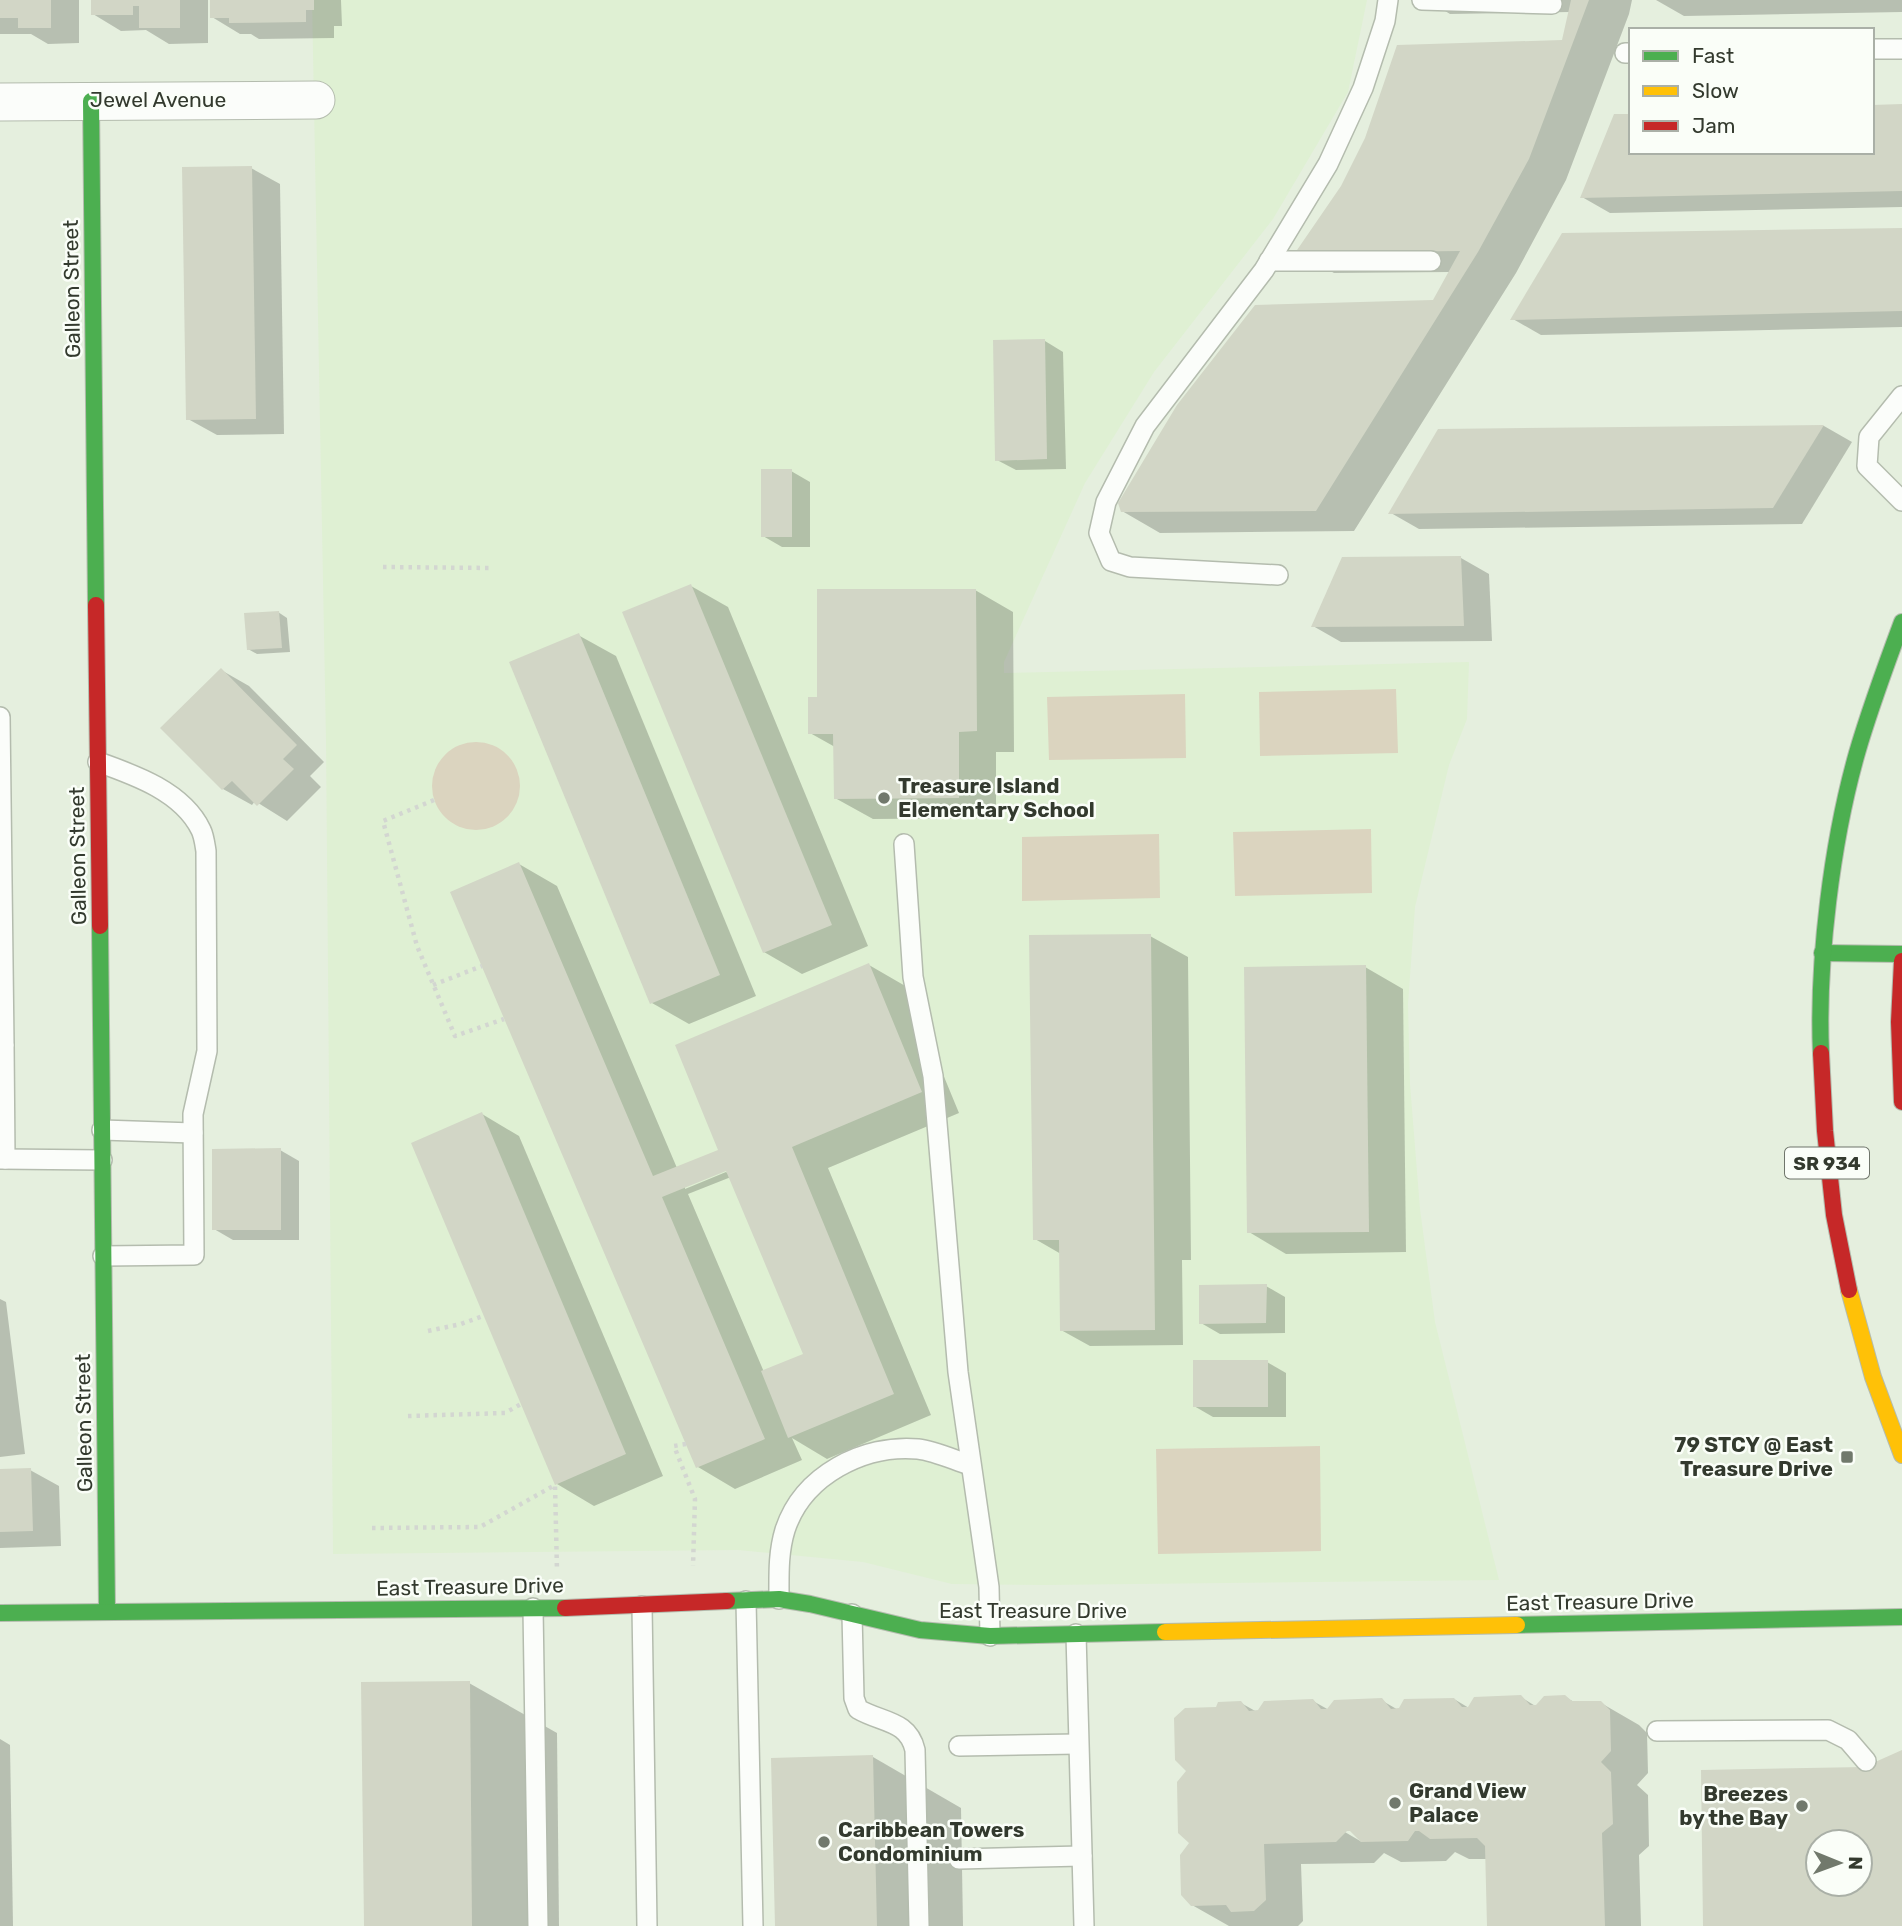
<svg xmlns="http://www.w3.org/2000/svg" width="1902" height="1926" font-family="Rubik,sans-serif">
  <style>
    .built { fill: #dff0d3 }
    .green { fill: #dbd4bf }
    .shadow { fill: #0003; fill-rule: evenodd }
    .building { fill: #d2d6c6; fill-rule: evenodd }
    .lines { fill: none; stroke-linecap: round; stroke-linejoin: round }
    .lane-casing { stroke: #b4bcae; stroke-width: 22 }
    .street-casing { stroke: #b4bcae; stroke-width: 39 }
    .fast-casing { stroke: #b4bcae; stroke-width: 18 }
    .slow-casing { stroke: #b4bcae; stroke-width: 18 }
    .jam-casing { stroke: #b4bcae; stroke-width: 18 }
    .path { stroke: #d3d6d1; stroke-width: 4.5; stroke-dasharray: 3.5 5; stroke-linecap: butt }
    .lane { stroke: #fbfdfa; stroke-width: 19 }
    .street { stroke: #fbfdfa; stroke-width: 37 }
    .fast { stroke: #4caf50; stroke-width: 16 }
    .slow { stroke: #ffc107; stroke-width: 16 }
    .jam { stroke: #c62828; stroke-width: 16 }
    .poi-dot { fill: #71796c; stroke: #fafef8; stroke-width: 2.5 }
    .labels { text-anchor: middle; stroke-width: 5; stroke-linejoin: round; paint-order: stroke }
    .shield { fill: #fafef8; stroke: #6f756b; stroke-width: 2 }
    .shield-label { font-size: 19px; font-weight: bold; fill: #333a2e }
    .street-label { font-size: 21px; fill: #333a2e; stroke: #fafef8 }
    .poi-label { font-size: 21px; font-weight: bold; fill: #333a2e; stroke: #fafef8; text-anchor: start }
  </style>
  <rect width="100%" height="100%" fill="#e5efde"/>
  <path class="built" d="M312 0H1367L1348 92 1273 219 1154 372 1085 483 1004 662V673L1469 662 1467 719 1449 765 1415 907 1408 1004 1410 1084 1420 1209 1435 1322 1499 1580 1044 1585 952 1584 863 1562 738 1550 333 1554 326 740Z"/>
  <g class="green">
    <path d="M1396 689 1398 753 1260 756 1259 692Z"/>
    <path d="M1185 694 1186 758 1049 760 1047 697Z"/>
    <circle cx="476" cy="786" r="44"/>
    <path d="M1371 829 1372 893 1235 896 1233 832Z"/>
    <path d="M1159 834 1160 898 1022 901V837Z"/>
    <path d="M1320 1446 1321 1551 1158 1554 1156 1449Z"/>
  </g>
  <g class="shadow">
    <path d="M0 0H79V43L48 44 31 34H0Z"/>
    <path d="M93 0H208V43L169 44 146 30 121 31 93 14Z"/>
    <path d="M212 0H341L342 26H334V38L259 39 251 34H240L212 17Z"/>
    <path d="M1427 0H1632L1629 14 1566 180 1516 273 1354 531 1160 533 1122 511 1434 302 1450 272 1334 273 1297 252 1564 41 1570 12 1450 14Z"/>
    <path d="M1656 0H1902V12L1684 16Z"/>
    <path d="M1902 106V207L1610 213 1582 197 1631 152H1872Z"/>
    <path d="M251 168 280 184 284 434 217 435 188 419Z"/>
    <path d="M1902 230V327L1541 335 1513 319Z"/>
    <path d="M1045 341 1063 352 1066 469 1016 470 997 460Z"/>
    <path d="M1824 426 1852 442 1802 524 1419 529 1391 513 1439 431Z"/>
    <path d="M791 471 810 482V547H782L763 536Z"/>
    <path d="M1461 558 1489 574 1492 641 1341 642 1313 626Z"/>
    <path d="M691 586 728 607 868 946 802 974 764 952Z"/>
    <path d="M975 590 1013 612 1014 752H996V818L873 819 835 798V747L810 733 819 698Z"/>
    <path d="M278 612 287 618 290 652 257 654 248 649Z"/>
    <path d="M578 635 616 656 756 996 689 1024 652 1003Z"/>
    <path d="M221 670 249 686 324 762 310 776 321 787 287 821 255 801 252 805 223 789 162 728Z"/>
    <path d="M519 864 557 886 677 1168 718 1151 869 965 907 987 959 1113 828 1168 931 1415 827 1459 792 1438 802 1460 735 1489 698 1467ZM734 1166 729 1174 726 1172 685 1189V1186ZM731 1177 806 1355 764 1372 688 1194Z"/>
    <path d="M1150 936 1188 957 1191 1260H1182L1183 1345 1090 1346 1061 1330V1254L1035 1239Z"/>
    <path d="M1365 967 1403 989 1406 1252 1286 1254 1249 1232Z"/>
    <path d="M482 1114 519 1136 663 1476 594 1506 557 1484Z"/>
    <path d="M280 1150 299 1161V1240H233L214 1229Z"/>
    <path d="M1266 1286 1285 1297V1333L1220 1334 1201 1323Z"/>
    <path d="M0 1299 6 1302 25 1454 0 1457Z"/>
    <path d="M1267 1362 1286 1373V1417H1213L1194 1406Z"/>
    <path d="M30 1470 59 1486 61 1546 0 1548V1471Z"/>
    <path d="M469 1683 557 1733 559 1926H366Z"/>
    <path d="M1521 1697 1537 1707 1565 1697 1576 1703H1601L1639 1725 1647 1733 1648 1773 1637 1785 1648 1795 1649 1846 1639 1855 1641 1926H1489L1487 1859H1469L1455 1852 1446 1861 1401 1862 1384 1853 1374 1863 1301 1864 1303 1921 1298 1926H1229L1192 1905 1189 1771 1217 1709 1241 1703 1257 1712 1313 1701 1329 1710 1381 1700 1400 1711 1454 1699 1469 1708ZM1340 1825 1356 1834 1362 1842 1338 1828Z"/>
    <path d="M0 1739 10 1745 13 1926H0Z"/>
    <path d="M873 1757 961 1808 963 1926H776Z"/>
  </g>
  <g class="building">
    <path d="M0 0H51V28H18V18H0Z"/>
    <path d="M91 0H180V28H139V6H133V15H91Z"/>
    <path d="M210 0H314V10H306V22L229 23V18H210Z"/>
    <path d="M1571 0H1589L1529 159 1478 252 1316 511 1121 512 1118 503 1177 405 1255 305 1433 300 1460 251 1295 253 1341 186 1365 138 1397 45 1562 40Z"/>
    <path d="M1902 104V191L1580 198 1614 114H1631V152H1872V105Z"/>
    <path d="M252 166 256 419 186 420 182 167Z"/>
    <path d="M1902 228V311L1510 320 1562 233Z"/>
    <path d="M1045 339 1047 459 995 461 993 340Z"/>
    <path d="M1824 425 1773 508 1388 514 1438 429Z"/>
    <rect x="761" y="469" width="31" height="68"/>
    <path d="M1461 556 1464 626 1311 627 1342 557Z"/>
    <path d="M691 584 832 925 763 953 622 612Z"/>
    <path d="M817 589H976L977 731 959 732V798L834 799 833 734H808V697H817Z"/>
    <path d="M279 611 282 648 247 650 244 613Z"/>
    <path d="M579 633 720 975 650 1004 509 662Z"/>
    <path d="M221 668 297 745 283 759 294 769 257 806 232 781 222 790 160 728Z"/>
    <path d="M519 862 653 1176 718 1150 675 1045 869 963 922 1092 792 1147 894 1394 788 1438 761 1371 803 1354 726 1171 662 1197 765 1439 696 1468 450 892Z"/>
    <path d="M1151 934 1155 1330 1060 1331 1059 1240H1033L1029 935Z"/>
    <path d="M1366 965 1369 1232 1247 1233 1244 967Z"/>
    <path d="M482 1112 626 1454 555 1485 411 1143Z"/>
    <path d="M281 1148V1230H212V1149Z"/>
    <path d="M1267 1284 1266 1323 1199 1324V1285Z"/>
    <rect x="1193" y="1360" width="75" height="47"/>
    <path d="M31 1468 33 1531 0 1532V1469Z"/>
    <path d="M470 1681 472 1926H364L361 1682Z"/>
    <path d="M1521 1695 1530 1705H1536L1544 1696 1565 1695 1572 1701H1601L1610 1710 1611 1751 1601 1762 1611 1772 1613 1824 1602 1833 1605 1926H1487L1485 1846 1477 1838 1430 1839 1419 1831H1415L1408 1841 1361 1842 1350 1831H1347L1336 1842 1264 1844 1266 1900 1254 1911 1231 1912 1226 1905 1191 1906 1181 1895 1180 1855 1189 1843 1178 1833 1177 1782 1186 1771 1175 1760 1174 1718 1185 1708 1216 1707 1218 1702 1241 1701 1249 1711 1258 1710 1264 1701 1313 1699 1321 1709H1327L1334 1700 1382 1698 1391 1709 1399 1708 1404 1699 1454 1698 1462 1707H1468L1474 1697Z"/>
    <path d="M1902 1750V1926H1703L1701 1770 1864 1767ZM1818 1842H1860V1884H1818Z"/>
    <path d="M873 1755 877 1926H775L771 1758Z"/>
  </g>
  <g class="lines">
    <g class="lane-casing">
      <g id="lane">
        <path d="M1422 0 1552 4"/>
        <path d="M1872 49H1902"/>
        <path d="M1625 53H1631"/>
        <path d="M1269 261H1431"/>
        <path d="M1902 396 1869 437 1867 466 1902 501"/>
        <path d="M1278 575 1130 567 1111 561 1099 533 1106 502 1145 426 1264 270 1328 164 1363 88 1385 21 1388 0"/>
        <path d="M0 717 4 1045H0"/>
        <path d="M98 762C135 775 183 792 201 830 204 836 205 845 206 851L207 1051 193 1114 194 1255 103 1256"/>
        <path d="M904 844 913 977 933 1076 958 1372 989 1587 990 1636"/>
        <path d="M4 1045 5 1159"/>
        <path d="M102 1130 193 1133"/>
        <path d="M0 1159 102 1160"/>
        <path d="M779 1599C779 1575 778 1553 785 1530 803 1475 864 1444 918 1449 935 1451 954 1460 970 1465"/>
        <path d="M746 1601 753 1926"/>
        <path d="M642 1606 647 1926"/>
        <path d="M533 1608 538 1926"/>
        <path d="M852 1614 854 1698 858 1709C882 1723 908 1720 915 1750L919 1926"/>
        <path d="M1076 1634 1084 1926"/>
        <path d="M1657 1731 1828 1730 1848 1740 1866 1761"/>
        <path d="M959 1746 1078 1744"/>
        <path d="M959 1859 1082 1856"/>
      </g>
    </g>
    <g class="street-casing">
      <path id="street" d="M0 102 316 100"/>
    </g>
    <g class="fast-casing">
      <g id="fast">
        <path d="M91 101 96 605"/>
        <path d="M100 926 107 1611"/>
        <path d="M1822 953 1902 954"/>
        <path d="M1821 1053C1817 961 1832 841 1857 753 1870 708 1886 665 1902 622"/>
        <path d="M727 1601 779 1599 810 1604 920 1630 990 1636 1165 1632"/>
        <path d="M0 1613 565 1608"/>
        <path d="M1517 1625 1902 1617"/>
      </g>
    </g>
    <g class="slow-casing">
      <g id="slow">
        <path d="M1849 1290 1873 1377 1902 1455"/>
        <path d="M1165 1632 1517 1625"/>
      </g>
    </g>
    <g class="jam-casing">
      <g id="jam">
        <path d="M96 605 100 926"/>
        <path d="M1902 961 1899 1022 1902 1102"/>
        <path d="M1821 1053 1825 1131 1834 1215 1849 1290"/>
        <path d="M565 1608 727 1601"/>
      </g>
    </g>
    <g class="path">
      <path d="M383 567 490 568"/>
      <path d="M434 800 383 821 417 946 455 1036 504 1019"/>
      <path d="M433 985 482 966"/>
      <path d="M428 1331 461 1324 483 1316"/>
      <path d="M408 1416 505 1413 521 1404"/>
      <path d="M686 1444 674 1446 695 1499 693 1566"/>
      <path d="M372 1528 480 1527 555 1485 557 1571"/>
    </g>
    <use href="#lane" class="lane"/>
    <use href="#street" class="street"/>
    <use href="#fast" class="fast"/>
    <use href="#slow" class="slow"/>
    <use href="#jam" class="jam"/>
  </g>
  <g class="poi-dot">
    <circle cx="884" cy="798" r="7"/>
    <rect x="1840" y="1450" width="14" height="14" rx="3.5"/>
    <circle cx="1395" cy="1803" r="7"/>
    <circle cx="1802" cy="1806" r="7"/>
    <circle cx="824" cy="1842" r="7"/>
  </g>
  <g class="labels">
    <rect class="shield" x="1785" y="1147.5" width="84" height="31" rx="5"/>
    <g class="shield-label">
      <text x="1827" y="1170">SR 934</text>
    </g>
    <g class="street-label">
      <text x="158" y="107">Jewel Avenue</text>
      <text transform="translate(72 289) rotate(-91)" y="7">Galleon Street</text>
      <text transform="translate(78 856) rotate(-91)" y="7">Galleon Street</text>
      <text transform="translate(84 1423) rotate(-91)" y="7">Galleon Street</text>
      <text transform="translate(470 1587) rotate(-1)" y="7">East Treasure Drive</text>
      <text transform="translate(1600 1602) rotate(-1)" y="7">East Treasure Drive</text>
      <text x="1033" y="1618">East Treasure Drive</text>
    </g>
    <g class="poi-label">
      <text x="898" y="793">Treasure Island<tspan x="898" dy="24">Elementary School</tspan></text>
      <text x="1833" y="1452" text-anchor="end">79 STCY @ East<tspan x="1833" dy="24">Treasure Drive</tspan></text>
      <text x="1409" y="1798">Grand View<tspan x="1409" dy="24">Palace</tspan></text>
      <text x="1788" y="1801" text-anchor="end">Breezes<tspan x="1788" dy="24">by the Bay</tspan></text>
      <text x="838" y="1837">Caribbean Towers<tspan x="838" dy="24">Condominium</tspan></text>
    </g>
  </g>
  <rect x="1629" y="28" width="245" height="126" fill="#fafef8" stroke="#aab0a7" stroke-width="2"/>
  <rect x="1643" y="51" width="35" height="10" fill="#4caf50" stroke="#aab0a7" stroke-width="2"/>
  <text x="1692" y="63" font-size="21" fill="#333a2e">Fast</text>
  <rect x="1643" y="86" width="35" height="10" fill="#ffc107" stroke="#aab0a7" stroke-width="2"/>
  <text x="1692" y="98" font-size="21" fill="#333a2e">Slow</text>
  <rect x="1643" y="121" width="35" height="10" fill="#c62828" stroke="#aab0a7" stroke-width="2"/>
  <text x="1692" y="133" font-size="21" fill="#333a2e">Jam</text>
  <g transform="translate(1839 1863) rotate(91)"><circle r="33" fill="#fafef8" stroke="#aab0a7" stroke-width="2"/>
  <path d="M0-5L12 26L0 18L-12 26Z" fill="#71796c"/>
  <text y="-10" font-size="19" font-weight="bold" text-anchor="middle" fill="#333a2e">N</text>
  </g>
</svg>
